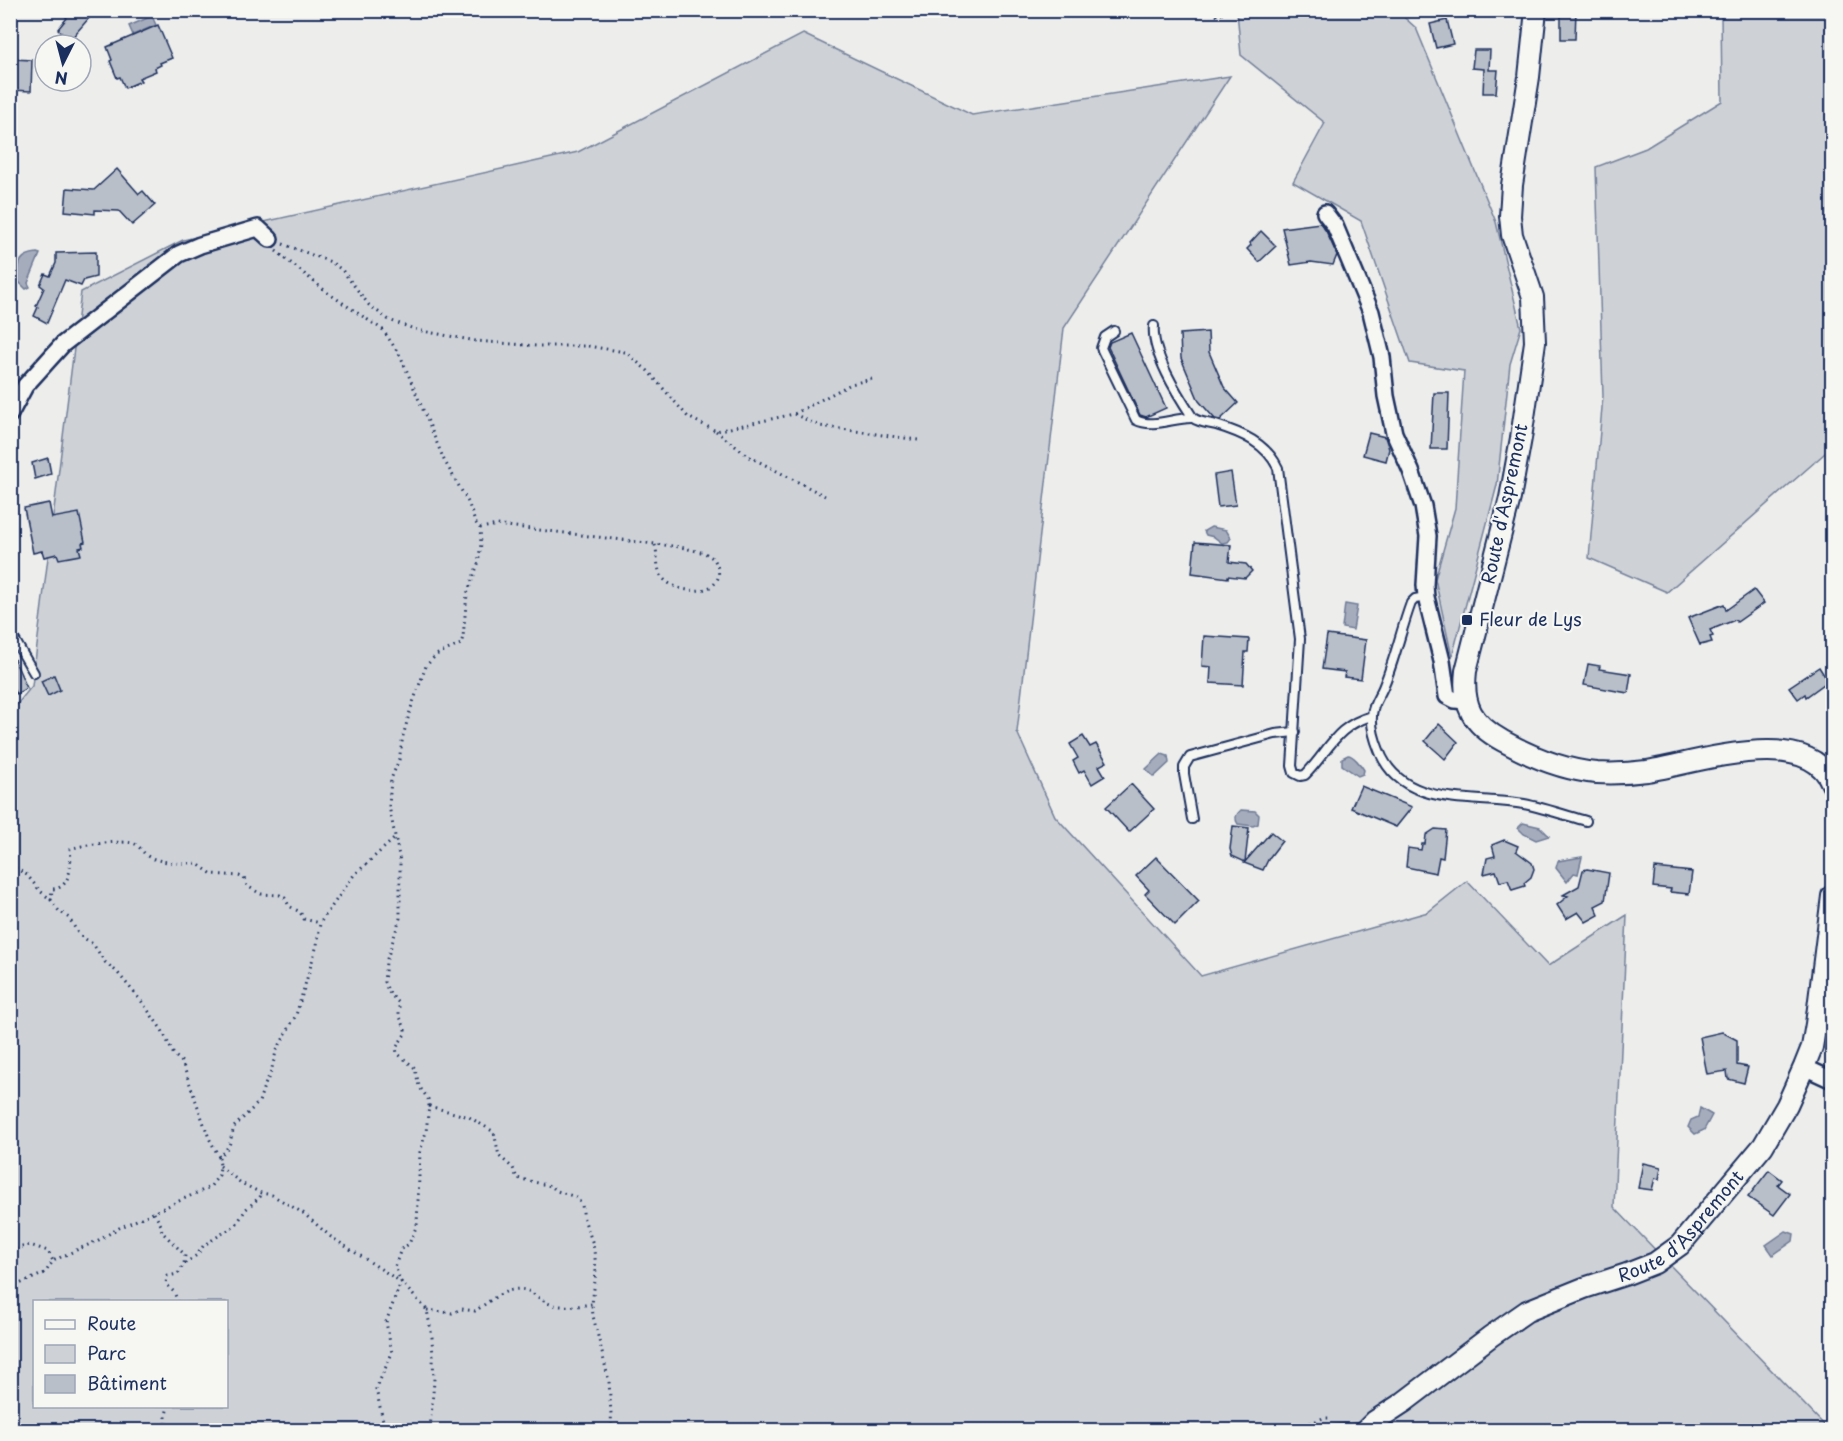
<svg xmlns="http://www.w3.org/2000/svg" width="1843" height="1441" font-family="'Playpen Sans',sans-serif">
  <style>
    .green { fill: #ced2d7; stroke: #74809a; stroke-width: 1.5; fill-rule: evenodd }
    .water { fill: #a5acbc; stroke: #6e7a96; stroke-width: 1.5 }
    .building { fill: #b9bfc8; stroke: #1b2f5e; stroke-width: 1.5 }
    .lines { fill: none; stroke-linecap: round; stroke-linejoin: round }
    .service-casing { stroke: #1b2f5e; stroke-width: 12 }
    .minor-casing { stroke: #1b2f5e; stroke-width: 20 }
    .tertiary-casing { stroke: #1b2f5e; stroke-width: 24 }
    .path { stroke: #1b2f5e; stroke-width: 3; stroke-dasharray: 1.5 4.5; stroke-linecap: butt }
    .service { stroke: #f6f6f2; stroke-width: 8 }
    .minor { stroke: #f6f6f2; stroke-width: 15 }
    .tertiary { stroke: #f6f6f2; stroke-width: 20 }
    .poi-dot { fill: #1b2f5e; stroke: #f6f6f2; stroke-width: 2 }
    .labels { text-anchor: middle; stroke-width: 4.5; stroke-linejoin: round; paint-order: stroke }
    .street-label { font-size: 18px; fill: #1b2f5e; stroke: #f6f6f2 }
    .poi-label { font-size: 18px; fill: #1b2f5e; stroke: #f6f6f2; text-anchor: start }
  </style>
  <rect width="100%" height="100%" fill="#edeeec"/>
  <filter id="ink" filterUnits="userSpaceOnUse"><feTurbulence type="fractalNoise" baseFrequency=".0167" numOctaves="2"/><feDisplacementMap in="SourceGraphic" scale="12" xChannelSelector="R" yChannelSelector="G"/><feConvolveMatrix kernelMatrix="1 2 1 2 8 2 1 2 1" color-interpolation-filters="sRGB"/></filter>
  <g filter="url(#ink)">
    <g class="green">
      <path d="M1237 11H1397L1416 28 1496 222 1521 328 1510 364 1497 485 1452 657 1435 579 1455 508 1464 371 1410 363 1361 221 1293 182 1325 123 1241 55Z"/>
      <path d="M1721 11H1832V447L1667 592 1589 558 1603 396 1596 167 1646 148 1722 101Z"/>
      <path d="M803 34 972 115 1230 76 1064 328 1017 732 1055 816 1201 976 1428 912 1467 881 1548 966 1627 915 1614 1207 1829 1430H11L10 713 32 686 81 292 183 240 578 152ZM34 1302H226V1406H34Z"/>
    </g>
    <g class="water">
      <path d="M152 16 156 25 133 35 129 26Z"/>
      <path d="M37 253 40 254 28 283 30 287 26 289 17 280C19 264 18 255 37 253Z"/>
      <path d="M1211 527 1226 530 1231 538 1228 542 1222 543 1214 537 1206 535 1204 531Z"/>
      <path d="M1345 604 1357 606 1353 630 1342 628Z"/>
      <path d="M1162 754 1168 756 1169 763 1154 777 1146 769Z"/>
      <path d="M1348 755C1353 755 1361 765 1364 770L1363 774 1358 776 1342 765V758Z"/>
      <path d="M1241 810 1255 811 1259 815 1258 824 1253 826 1238 824C1234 818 1236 814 1241 810Z"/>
      <path d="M1523 823 1540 827 1549 836 1536 840 1524 834 1518 828Z"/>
      <path d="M1582 857 1578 874 1574 873 1567 882 1556 868 1558 861Z"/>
      <path d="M1700 1108 1712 1115 1704 1130 1695 1134 1688 1127 1691 1120 1698 1117Z"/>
      <path d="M1786 1231 1794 1234 1793 1241 1773 1255 1766 1245Z"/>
    </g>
    <g class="building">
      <path d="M59 10H96L70 40 58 29 67 18Z"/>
      <path d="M1561 10H1576L1575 39H1561Z"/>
      <path d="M1447 20 1453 44 1436 48 1430 24Z"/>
      <path d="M158 25 172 58 160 63 161 65 155 68 156 71 139 78 141 81 125 88 120 77 117 78 110 61 112 60 107 47Z"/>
      <path d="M1474 50H1490L1489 70H1498L1496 93H1483L1484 69 1472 68Z"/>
      <path d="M12 59 32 60 31 91 11 90Z"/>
      <path d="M117 169 139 194 143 191 155 205 132 225 119 211 95 210V214L65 211 67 188 94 190Z"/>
      <path d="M1320 223 1326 231 1337 255 1333 265 1311 262 1291 265 1282 228Z"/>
      <path d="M1261 231 1276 246 1259 262 1247 249 1251 245 1250 243Z"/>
      <path d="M96 252V277L84 280 81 286 65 280 47 323 34 316 38 307 36 306 44 288 40 285 45 274 50 276 56 263V253Z"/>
      <path d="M1208 332 1209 352 1224 387 1238 403 1220 420 1215 419 1199 401 1181 358 1180 334Z"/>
      <path d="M1131 333 1166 408 1146 417 1140 415 1108 347 1110 342Z"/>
      <path d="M1434 393H1449L1447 449H1431Z"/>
      <path d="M1369 433 1385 437 1389 449 1386 461 1363 455Z"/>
      <path d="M48 458 51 474 35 479 32 463Z"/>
      <path d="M1231 472 1236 505 1218 507 1214 475Z"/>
      <path d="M49 503 52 518 79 513 85 542 82 543 83 547 79 548 81 555 59 559 57 554 44 557 42 551 33 553 24 508Z"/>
      <path d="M1195 542 1231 545 1229 562 1246 564 1252 571 1245 578 1228 576V578L1192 573Z"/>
      <path d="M1754 590 1764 603 1737 622 1735 620 1710 630 1713 636 1710 637 1712 642 1700 645 1688 618 1724 604 1726 610Z"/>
      <path d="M1327 635 1366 640 1361 679 1344 677 1345 672 1322 669Z"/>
      <path d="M1204 636 1249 639 1248 652H1245L1243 685 1210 683 1211 667 1202 666Z"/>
      <path d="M10 650 27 688 16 694 10 684Z"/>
      <path d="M1588 664 1600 666 1599 669 1631 674 1628 693 1584 685Z"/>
      <path d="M1819 667 1828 681 1806 697 1805 694 1798 699 1789 687Z"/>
      <path d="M54 675 60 690 48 696 41 681Z"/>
      <path d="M1439 724 1458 742 1445 759 1425 741Z"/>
      <path d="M1083 736 1090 747 1096 744 1107 762 1099 766 1105 776 1092 784 1084 770 1079 773 1073 761 1078 758 1070 744Z"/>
      <path d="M1131 784 1154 809 1129 832 1106 807Z"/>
      <path d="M1361 786 1412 807 1396 827 1351 808Z"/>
      <path d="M1233 826 1249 828 1245 862 1232 856 1230 849Z"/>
      <path d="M1435 829 1446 830 1443 858 1439 857 1436 873 1406 867 1408 848 1421 850 1422 844H1425L1426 835Z"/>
      <path d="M1271 832 1282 841 1269 858 1263 870 1244 863Z"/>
      <path d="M1504 840 1518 846 1516 851 1532 863 1534 869 1531 877 1524 883 1525 886 1512 890 1508 880 1500 882 1496 871 1484 874 1487 858 1495 856 1492 845Z"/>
      <path d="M1156 857 1199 901 1175 925 1145 894 1149 890 1136 876Z"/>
      <path d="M1655 868 1692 872 1689 894 1670 892 1671 889 1653 887Z"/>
      <path d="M1587 869 1609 873 1605 901 1595 906 1599 915 1586 922 1578 912 1566 919 1557 905 1568 896 1563 895 1579 886 1583 870Z"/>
      <path d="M1722 1032 1737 1040V1065L1748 1067 1744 1083 1728 1079 1727 1071 1707 1074 1700 1037Z"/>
      <path d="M1643 1163 1661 1167 1659 1179 1655 1178 1652 1190 1638 1188Z"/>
      <path d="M1769 1170 1782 1180 1778 1185 1790 1194 1774 1215 1748 1197Z"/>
    </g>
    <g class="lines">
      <g class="service-casing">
        <g id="service">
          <path d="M1154 326C1151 353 1178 395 1193 418 1200 423 1209 423 1216 425 1242 433 1266 443 1278 468L1300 639 1292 766 1294 773 1300 776 1305 775C1329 751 1335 726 1372 716"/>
          <path d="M1114 331 1105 337 1101 348 1136 420C1154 429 1174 417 1193 418"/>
          <path d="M1426 597 1415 599 1411 603C1401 630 1395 659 1384 685 1380 696 1373 703 1372 715 1371 727 1374 738 1379 750 1401 809 1474 795 1524 804 1544 808 1565 815 1586 821"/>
          <path d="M10 632 34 673"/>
          <path d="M1192 819 1184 774V767L1190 757 1275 734 1295 732"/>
          <path d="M1335 1430 1366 1428"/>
        </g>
      </g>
      <g class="minor-casing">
        <g id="minor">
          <path d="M1325 213 1335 226 1371 312 1382 357 1386 396 1394 433 1411 471 1423 506 1428 536 1425 585 1426 597 1442 661 1447 696 1455 700 1466 701"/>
          <path d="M10 414 25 386 63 344 179 254 200 245 258 228 270 239"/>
          <path d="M1804 1067 1832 1080"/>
        </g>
      </g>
      <g class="tertiary-casing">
        <g id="tertiary">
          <path d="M1536 10 1529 77 1512 185 1510 216 1512 235 1533 297 1535 342 1521 438 1510 498 1466 671C1462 706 1472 724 1503 741 1532 757 1563 770 1597 773 1613 774 1631 773 1647 771 1693 764 1809 723 1832 784"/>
          <path id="s1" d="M1366 1430 1375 1421 1404 1402 1491 1336 1527 1311 1584 1288 1627 1274 1655 1263 1680 1245 1763 1146 1787 1105 1804 1067 1812 1047 1816 1024 1832 896"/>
        </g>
      </g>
      <g class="path">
        <path d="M1214 10 1215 15 1219 16 1224 10"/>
        <path d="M283 244 331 262 342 270 369 305 389 320 417 330 476 341 536 346H588L625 352 648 371 688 417 716 431 794 414 851 384 872 379"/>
        <path d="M276 251 328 293 383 330 401 357 444 460 468 502 475 522 480 528 481 544 478 564 467 594 463 637 461 644 436 655 426 666 410 711 403 736 399 760 391 779 389 806 400 861V918L386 962 384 982 390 994 399 1003V1015L405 1028V1034L396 1048 397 1053 415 1068 419 1086 428 1099 429 1106 426 1132 420 1152 417 1225 409 1244 401 1249 395 1266 401 1282 386 1322 392 1353 376 1389 384 1425 381 1430"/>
        <path d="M794 414 820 426 918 440"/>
        <path d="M716 431 748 456 825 496"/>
        <path d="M480 528 497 525 515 527 680 547 705 553 714 559C735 596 678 598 662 577 656 569 658 554 655 545"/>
        <path d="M10 865 27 875 40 891 50 899 59 911 69 918 79 935 93 944 105 962 117 972 142 1002 162 1030 174 1055 182 1062 209 1138 219 1157"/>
        <path d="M51 900 52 889C71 889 72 863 70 849 80 845 126 839 135 844 141 847 143 854 149 857 160 862 183 865 196 863L212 874 239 876 244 878 247 886 261 894 280 895 285 898 289 906 300 912 304 919 320 923"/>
        <path d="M429 1106 469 1117 494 1132 499 1156 513 1168 517 1178 551 1186 557 1191 576 1197 582 1205 584 1219 593 1244 595 1258 596 1273 592 1304 593 1316 609 1381 612 1430"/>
        <path d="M220 1166 241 1183 261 1193 272 1195 303 1213 331 1237 401 1282 427 1310 432 1337 434 1381 430 1430"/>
        <path d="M154 1213 161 1225 162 1232 185 1255 184 1264"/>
        <path d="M10 1250 30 1245 48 1251 53 1261"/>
        <path d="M10 1288 45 1273 53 1261 63 1256 97 1241 119 1228 210 1187 219 1175 220 1166 219 1157 229 1146 234 1127 259 1102 263 1089 271 1072 276 1052 296 1015 317 945 320 923 354 875 395 838"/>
        <path d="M178 1302 174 1292 166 1284 167 1276 178 1274 184 1264 197 1255 204 1245 236 1225 246 1209 260 1197 261 1194"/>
        <path d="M427 1310 452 1313 462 1309 475 1311C486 1304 498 1293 512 1290 531 1286 535 1298 550 1304 563 1308 579 1306 592 1304"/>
        <path d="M166 1430V1415L168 1406"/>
        <path d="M1293 1430 1323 1418H1331"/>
      </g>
      <use href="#service" class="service"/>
      <use href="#minor" class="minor"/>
      <use href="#tertiary" class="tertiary"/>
    </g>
  </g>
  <rect class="poi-dot" x="1461" y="614" width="12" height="12" rx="3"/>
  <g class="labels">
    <g class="street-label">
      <text transform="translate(1505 504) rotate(-78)" y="6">Route d'Aspremont</text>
      <text dy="6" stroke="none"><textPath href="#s1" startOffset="380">Route d'Aspremont</textPath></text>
    </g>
    <g class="poi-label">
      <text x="1479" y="626">Fleur de Lys</text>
    </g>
  </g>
  <rect width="1843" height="1441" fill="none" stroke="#f6f6f2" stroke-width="36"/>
  <rect x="18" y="18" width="1807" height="1405" fill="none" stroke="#1b2f5e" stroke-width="2" filter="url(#ink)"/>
  <rect x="33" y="1300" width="195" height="108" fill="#f6f6f2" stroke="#9ea6b7" stroke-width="1.5"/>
  <rect x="45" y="1320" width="30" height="9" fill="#f6f6f2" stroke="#9ea6b7" stroke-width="1.5"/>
  <text x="87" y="1330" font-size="18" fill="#1b2f5e">Route</text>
  <rect x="45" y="1345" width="30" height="18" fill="#ced2d7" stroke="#9ea6b7" stroke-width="1.5"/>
  <text x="87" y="1360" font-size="18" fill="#1b2f5e">Parc</text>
  <rect x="45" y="1375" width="30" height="18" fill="#b9bfc8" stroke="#9ea6b7" stroke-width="1.5"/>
  <text x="87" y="1390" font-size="18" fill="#1b2f5e">Bâtiment</text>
  <g transform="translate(63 63) rotate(186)"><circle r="28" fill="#f6f6f2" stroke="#9ea6b7" stroke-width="1.5"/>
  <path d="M0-4.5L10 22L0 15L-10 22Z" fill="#1b2f5e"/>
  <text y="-9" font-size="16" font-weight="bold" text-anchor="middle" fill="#1b2f5e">N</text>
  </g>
</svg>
